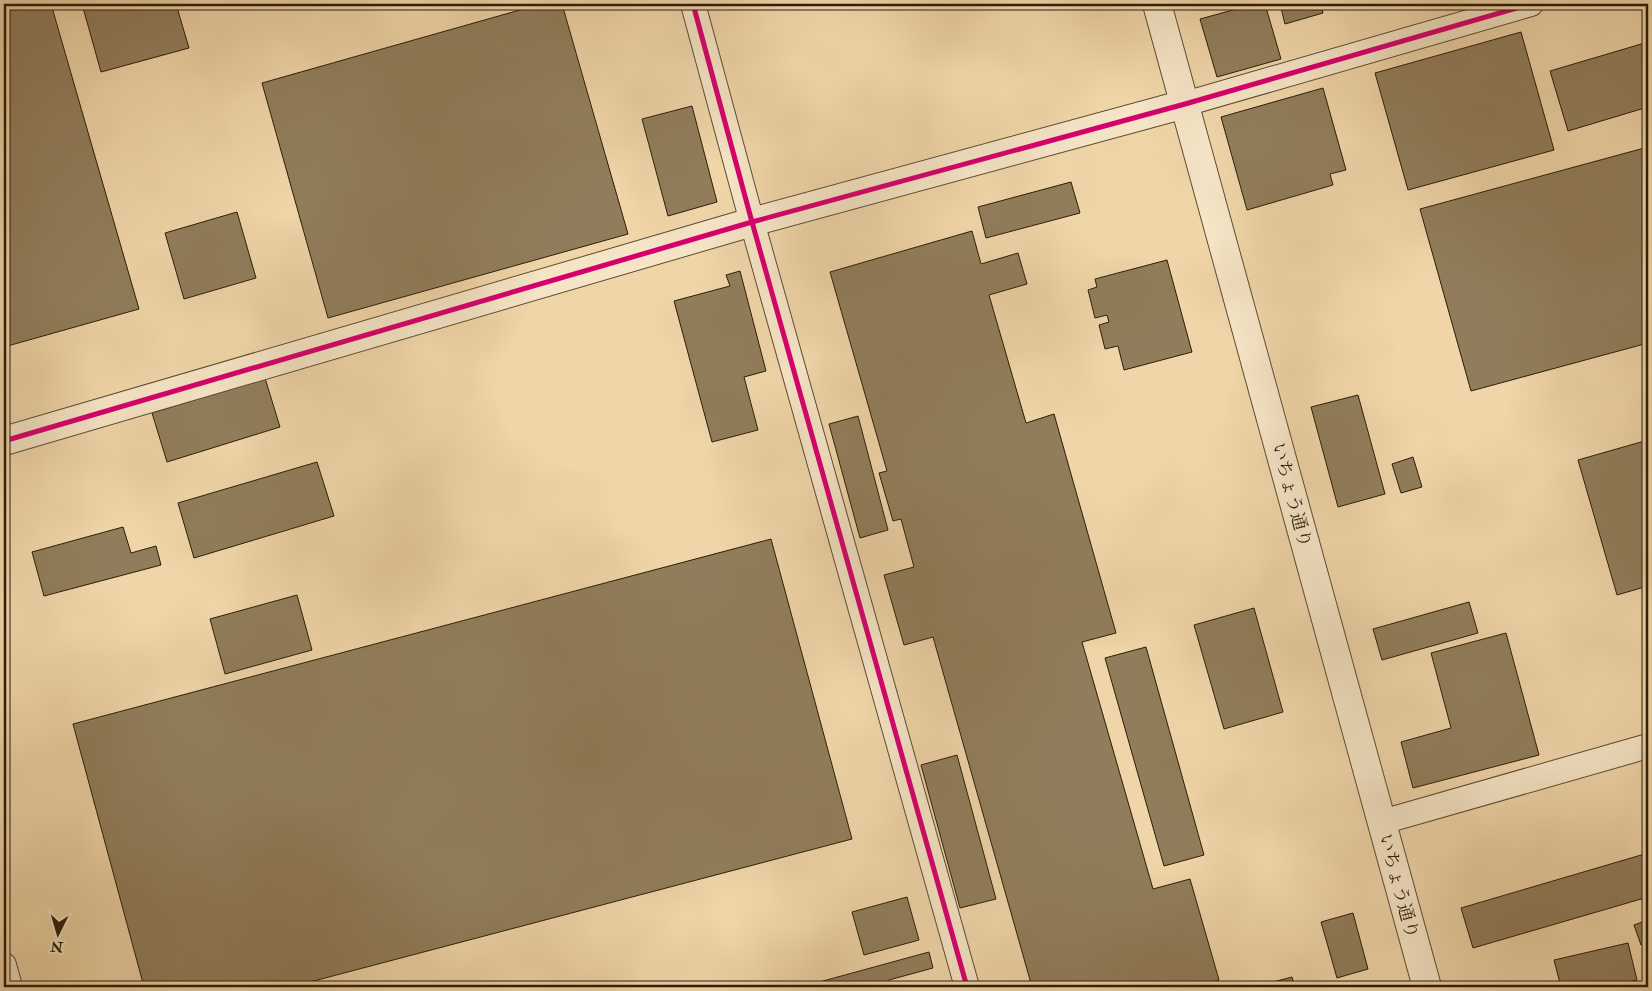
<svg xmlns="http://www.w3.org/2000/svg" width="1652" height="991" font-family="'IM FELL Double Pica','Noto Serif JP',serif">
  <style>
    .building { fill: #917d5b; stroke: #2c1d08 }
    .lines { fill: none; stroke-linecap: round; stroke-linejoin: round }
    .minor-casing { stroke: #5d4b30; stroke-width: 26 }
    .tertiary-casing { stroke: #5d4b30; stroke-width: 30 }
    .minor { stroke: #f5e4c6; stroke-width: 24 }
    .tertiary { stroke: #f5e4c6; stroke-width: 28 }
    .cycleway-casing { stroke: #f5e4c6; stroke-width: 8 }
    .cycleway { stroke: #d6006c; stroke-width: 5 }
    .labels { text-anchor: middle; stroke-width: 4; stroke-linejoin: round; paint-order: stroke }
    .street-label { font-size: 18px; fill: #2c1d08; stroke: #f5e4c6 }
  </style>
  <rect width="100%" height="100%" fill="#efd5a8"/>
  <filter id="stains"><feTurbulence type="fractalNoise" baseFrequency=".004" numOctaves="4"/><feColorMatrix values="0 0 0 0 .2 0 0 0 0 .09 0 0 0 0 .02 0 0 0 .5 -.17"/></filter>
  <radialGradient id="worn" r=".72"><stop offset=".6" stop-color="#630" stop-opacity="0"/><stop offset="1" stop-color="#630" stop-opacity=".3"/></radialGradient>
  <g class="building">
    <path d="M4 4H51L139 309 4 347Z"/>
    <path d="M82 4H176L189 48 101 72Z"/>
    <path d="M541 4H562L628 234 328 318 262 83Z"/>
    <path d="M1197 4H1223L1199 10Z"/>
    <path d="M1255 4H1265L1281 59 1217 77 1200 19Z"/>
    <path d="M1280 4H1321L1323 13 1285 24Z"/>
    <path d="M1521 32 1554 150 1408 190 1375 73Z"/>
    <path d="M1648 42V107L1568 131 1550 71Z"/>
    <path d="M1323 88 1346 170 1330 174 1333 185 1247 210 1221 117Z"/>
    <path d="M692 106 717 202 668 216 642 119Z"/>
    <path d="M1648 147V343L1471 391 1420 209Z"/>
    <path d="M1071 182 1080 213 986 238 978 207Z"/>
    <path d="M237 212 256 278 184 299 165 233Z"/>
    <path d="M972 231 981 264 1018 253 1027 284 989 295 1026 423 1054 414 1116 633 1082 642 1153 889 1190 879 1219 980 1193 987H1032L933 637 904 645 884 575 914 567 901 519 893 521 879 473 887 471 830 272Z"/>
    <path d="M1167 260 1192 352 1124 370 1118 346 1105 349 1099 325 1109 322 1107 315 1095 318 1088 290 1097 287 1095 279Z"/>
    <path d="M740 271 766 371 744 377 758 430 712 442 674 301 730 286 726 275Z"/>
    <path d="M265 378 280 427 167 462 152 413Z"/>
    <path d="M1358 395 1385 494 1338 507 1311 407Z"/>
    <path d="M858 416 888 530 860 538 829 424Z"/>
    <path d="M1648 440V586L1617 595 1578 460Z"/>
    <path d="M1413 457 1422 487 1401 493 1392 464Z"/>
    <path d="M317 462 334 516 194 558 178 503Z"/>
    <path d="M123 527 131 553 156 546 161 565 44 596 32 552Z"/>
    <path d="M771 539 852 839 291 987H144L73 724Z"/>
    <path d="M297 595 312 650 225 674 210 619Z"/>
    <path d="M1469 602 1478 633 1382 660 1373 629Z"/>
    <path d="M1254 608 1283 712 1224 729 1194 625Z"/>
    <path d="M1506 633 1539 755 1413 788 1401 742 1451 728 1431 653Z"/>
    <path d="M1146 647 1204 855 1164 866 1105 658Z"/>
    <path d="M957 755 996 899 960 908 921 765Z"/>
    <path d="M1648 853V897L1473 948 1461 908Z"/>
    <path d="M907 897 919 940 864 955 852 912Z"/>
    <path d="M1353 913 1368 969 1337 978 1321 922Z"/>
    <path d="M1648 920V942L1641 945 1634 925Z"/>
    <path d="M1628 943 1637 980 1607 987H1561L1554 960Z"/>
    <path d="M929 952 933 968 889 980 891 987H801Z"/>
    <path d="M1292 977 1295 987H1254Z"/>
    <path d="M1648 981V987H1625Z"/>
  </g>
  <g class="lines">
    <g class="minor-casing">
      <g id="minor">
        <path d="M693 4 752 222 967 987"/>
        <path d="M1185 104 1531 4"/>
        <path d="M1382 822 1648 746"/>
        <path d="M4 965 10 987"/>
      </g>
    </g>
    <g class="tertiary-casing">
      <g id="tertiary">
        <path d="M1157 4 1427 987"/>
        <path d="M4 441 752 222 1185 104"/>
      </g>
    </g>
    <use href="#minor" class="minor"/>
    <use href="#tertiary" class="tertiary"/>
    <g class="cycleway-casing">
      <g id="cycleway">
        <path d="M693 4 752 222 967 987"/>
        <path d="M4 441 752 222 1185 104 1531 4"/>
      </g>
    </g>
    <use href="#cycleway" class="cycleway"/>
  </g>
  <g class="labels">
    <g class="street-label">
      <text transform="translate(1292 495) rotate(75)" y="6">いちょう通り</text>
      <text transform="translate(1399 886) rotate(75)" y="6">いちょう通り</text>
    </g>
  </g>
  <rect width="1652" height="991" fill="none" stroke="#efd5a8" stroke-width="20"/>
  <rect x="5" y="5" width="1642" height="981" fill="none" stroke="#2c1d08" stroke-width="2.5"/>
  <rect x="10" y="10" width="1632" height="971" fill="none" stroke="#2c1d08"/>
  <g transform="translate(58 934) rotate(185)" stroke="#f5e4c6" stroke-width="4" paint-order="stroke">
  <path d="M0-4L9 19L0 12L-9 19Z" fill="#2c1d08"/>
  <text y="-8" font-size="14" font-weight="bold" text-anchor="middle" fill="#2c1d08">N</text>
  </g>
  <rect width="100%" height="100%" filter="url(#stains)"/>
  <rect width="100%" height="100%" fill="url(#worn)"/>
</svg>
